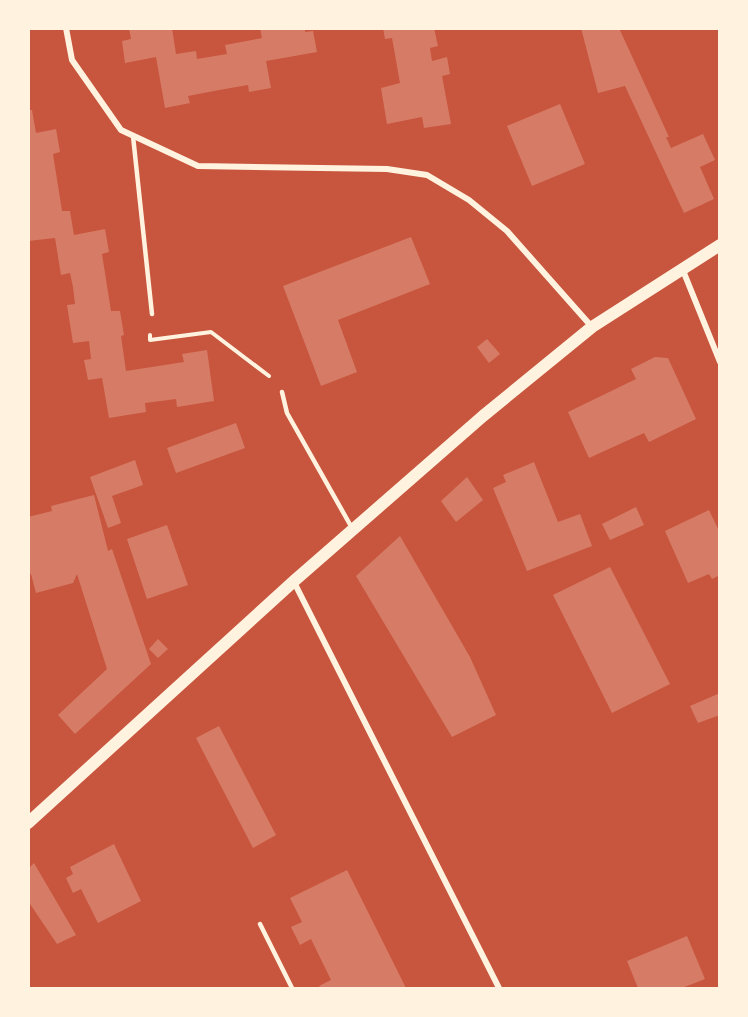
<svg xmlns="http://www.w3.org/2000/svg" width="748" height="1017" font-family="Signika,sans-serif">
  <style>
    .building { fill: #d67c66 }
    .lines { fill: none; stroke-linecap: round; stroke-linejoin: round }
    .path { stroke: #fff3e0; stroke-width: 4 }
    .service { stroke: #fff3e0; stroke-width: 4.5 }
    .minor { stroke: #fff3e0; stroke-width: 6 }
    .secondary { stroke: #fff3e0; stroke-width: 12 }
  </style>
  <rect width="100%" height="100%" fill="#c8553d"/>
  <g class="building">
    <path d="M129 28H172L176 54 196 51 197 59 227 54 225 45 262 38 260 28H305V32L313 31 317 52 266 61 271 88 249 92 248 85 219 90 188 96 190 103 165 108 156 57 125 63 122 41 131 39Z"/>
    <path d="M383 28H434L438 46 430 48 432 61 447 57 450 74 442 76 451 124 424 128 422 117 387 124 381 88 400 83 392 38 385 39Z"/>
    <path d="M581 28H619L669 137H666L671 148 703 134 715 160 700 167 714 199 684 213 625 86 598 93Z"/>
    <path d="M560 104 585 164 532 186 507 126Z"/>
    <path d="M28 110H32L36 133 56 129 60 152 53 154 62 211H70L74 235 105 229 109 252 102 254 111 311H120L124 335 121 336 126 371 184 362 182 354 207 350 214 401 177 407 176 399 145 403 146 412 109 418 102 378 88 380 84 360 91 359 89 341 73 343 67 305 75 304 73 287 70 273 61 275 55 238 28 241Z"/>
    <path d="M411 237 430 284 338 320 357 372 321 386 283 286Z"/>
    <path d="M487 339 500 354 489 363 477 347Z"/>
    <path d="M655 357 668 358 696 419 649 442 644 433 589 458 568 412 636 379 631 369Z"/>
    <path d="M236 423 245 448 176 473 167 448Z"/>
    <path d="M135 460 143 485 112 496 121 523 108 528 90 477Z"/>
    <path d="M534 462 558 522 580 514 592 546 527 571 493 488 506 482 503 475Z"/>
    <path d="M467 477 483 500 456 522 441 501Z"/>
    <path d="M94 495 108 551 112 549 151 664 75 734 58 715 107 669 77 574 73 583 36 593 31 574 28 575V517L52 511 51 506Z"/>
    <path d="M636 507 644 525 610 540 602 524Z"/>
    <path d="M709 510 720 533V575L712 579 709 574 688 583 665 531Z"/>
    <path d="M167 525 188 585 147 599 127 539Z"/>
    <path d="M400 536 470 657 496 715 452 737 356 576Z"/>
    <path d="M610 567 670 684 612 713 553 595Z"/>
    <path d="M158 639 168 649 158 658 149 649Z"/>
    <path d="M720 693V715L698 723 690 706Z"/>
    <path d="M219 726 276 835 253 848 196 738Z"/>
    <path d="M114 844 141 901 98 923 81 889 73 893 66 878 73 874 70 867Z"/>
    <path d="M34 863 76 935 57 944 28 901V869Z"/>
    <path d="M347 870 406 988H321L319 986 331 980 311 939 300 945 291 927 302 922 290 898Z"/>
    <path d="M687 936 705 979 682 988H638L627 961Z"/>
  </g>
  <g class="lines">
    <path class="path" d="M150 335V340L211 332 269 376"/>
    <g class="service">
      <path d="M133 136 152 314"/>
      <path d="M282 392 287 413 352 528"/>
      <path d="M260 924 292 988"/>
    </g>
    <g class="minor">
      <path d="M66 28 72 60 121 130 198 166 387 169 427 175 469 200 507 231 592 327"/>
      <path d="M682 268 720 362"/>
      <path d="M294 582 499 988"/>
    </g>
    <path class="secondary" d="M28 823 294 581 483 416 592 327 720 245"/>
  </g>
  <rect width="748" height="1017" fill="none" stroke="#fff3e0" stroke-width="60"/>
</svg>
